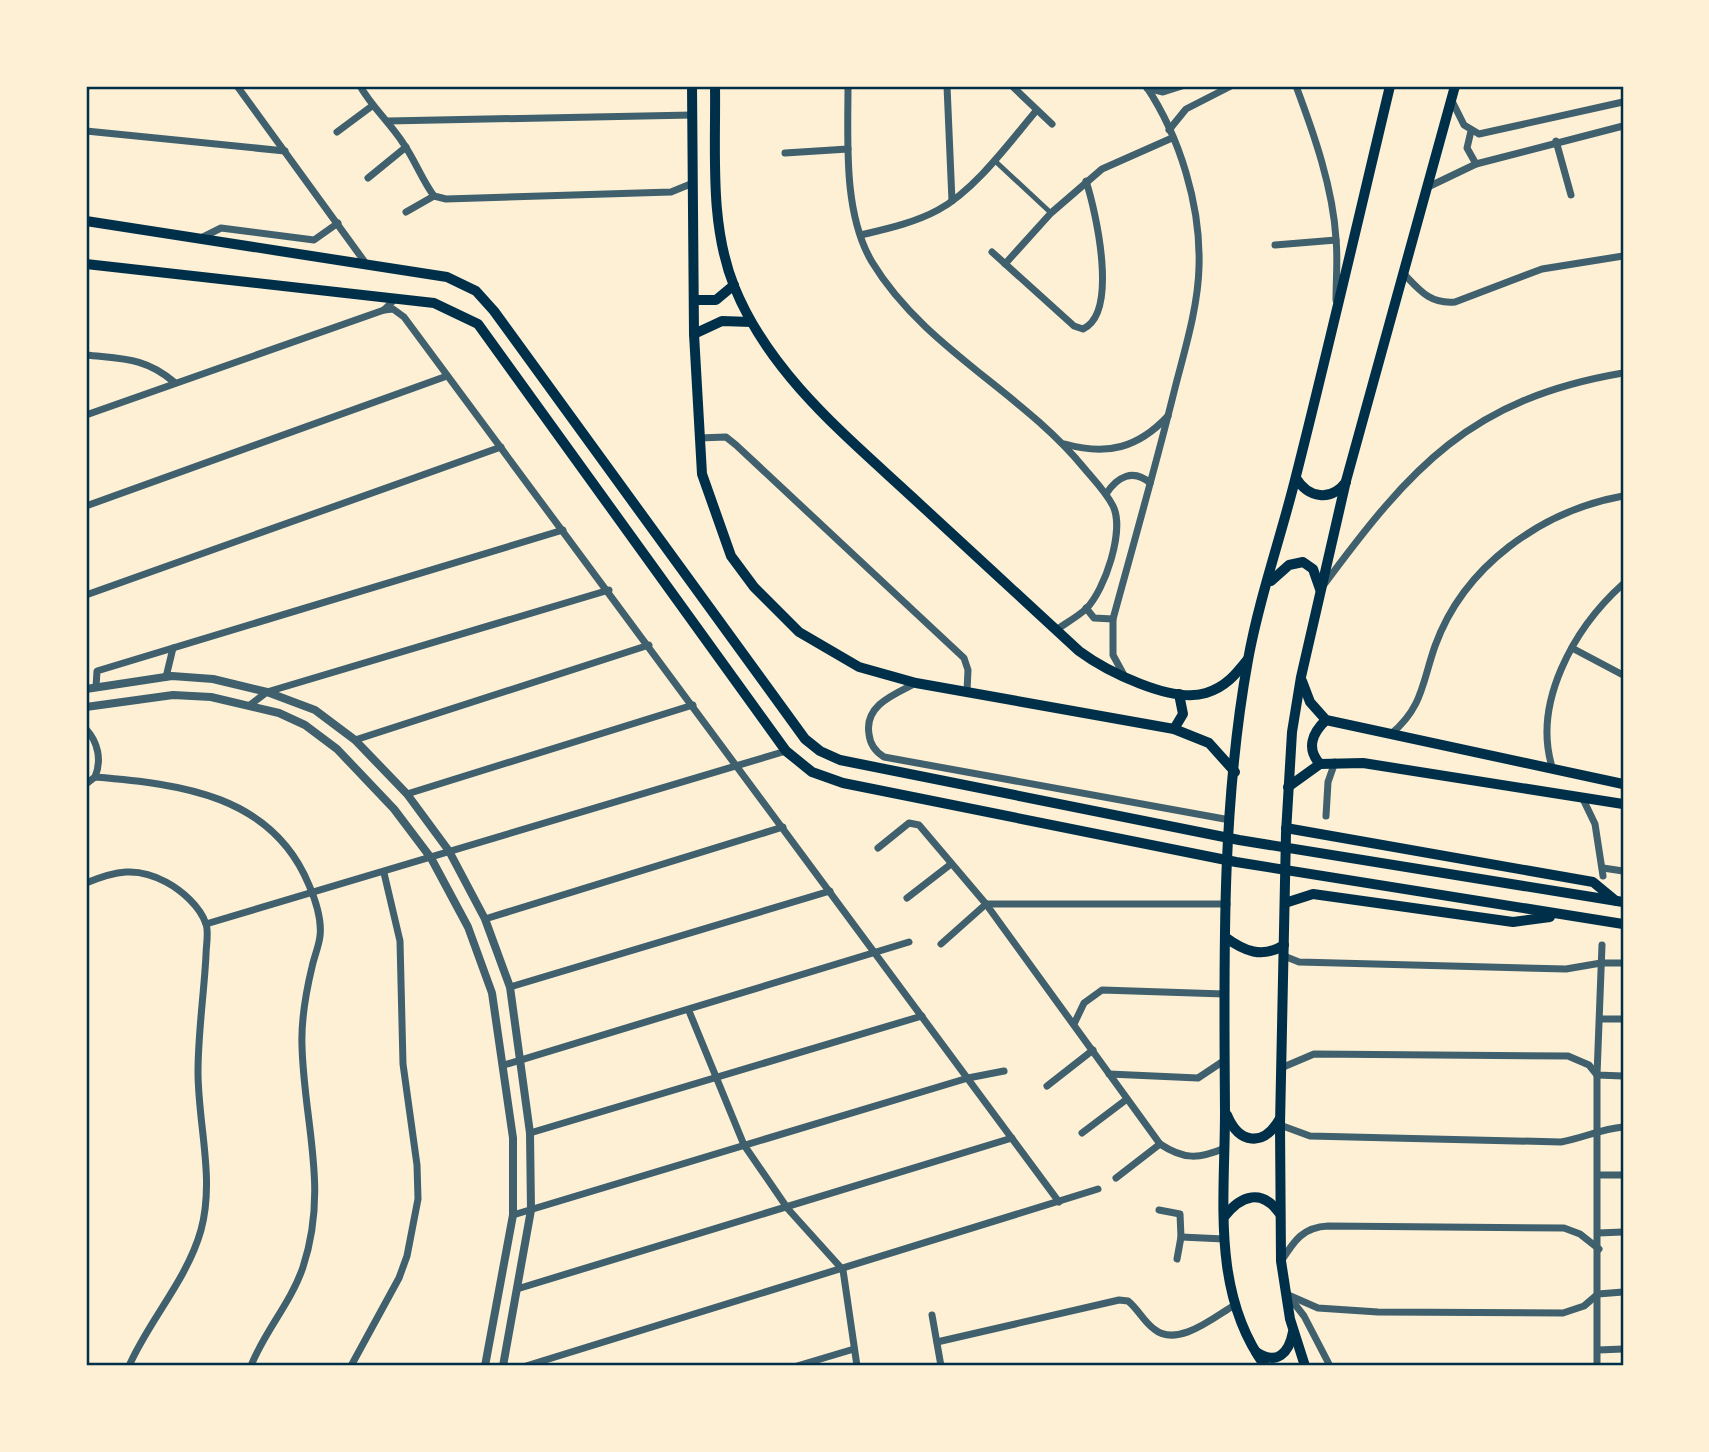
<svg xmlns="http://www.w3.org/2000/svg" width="1709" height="1452" font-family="'DM Sans',sans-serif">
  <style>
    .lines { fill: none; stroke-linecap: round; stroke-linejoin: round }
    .pedestrian { stroke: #3f606c; stroke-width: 5 }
    .minor { stroke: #3f606c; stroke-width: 7 }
    .tertiary { stroke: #3f606c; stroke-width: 8 }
    .secondary { stroke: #003049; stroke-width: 10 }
    .neatline { fill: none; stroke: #003049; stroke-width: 2.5 }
  </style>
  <rect width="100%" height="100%" fill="#fdf0d5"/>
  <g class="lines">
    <path class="pedestrian" d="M994 160 1051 213"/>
    <g class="minor">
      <path d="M86 86H88"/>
      <path d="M237 86 367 265"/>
      <path d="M360 86C372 107 390 123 403 143 415 160 422 180 434 196L446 199 671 192 693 183"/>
      <path d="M848 86C848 141 843 213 872 262 924 348 1022 392 1084 468 1094 480 1106 492 1113 506 1125 530 1105 590 1086 609 1077 617 1066 623 1056 630"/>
      <path d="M947 86 952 201"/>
      <path d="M1012 86 1052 124"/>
      <path d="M1296 86C1314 134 1333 188 1336 239 1338 259 1336 280 1336 300"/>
      <path d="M1147 88 1163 92 1182 86"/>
      <path d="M1451 99 1464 125 1479 134 1623 102"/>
      <path d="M388 121 692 115"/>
      <path d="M1169 130 1186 109 1231 86"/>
      <path d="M86 131 285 151"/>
      <path d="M1471 131 1467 148 1476 164"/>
      <path d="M337 132 372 106"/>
      <path d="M1556 141 1571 195"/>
      <path d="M785 153 848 149"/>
      <path d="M368 178 406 147"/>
      <path d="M1428 187 1476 164 1623 126"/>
      <path d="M406 212 434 196"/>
      <path d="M861 235C886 229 914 223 938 210 975 190 1009 143 1036 111"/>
      <path d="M203 237 221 228 314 240 338 223"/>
      <path d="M1275 245 1336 240"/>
      <path d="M992 252 1074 326 1083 329C1119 313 1096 212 1086 181"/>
      <path d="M1005 264 1051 213 1102 169 1172 138"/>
      <path d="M1405 275C1421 292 1431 304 1455 302L1542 269 1623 256"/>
      <path d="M384 310 393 309 404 317 1059 1202"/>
      <path d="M86 355C122 359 145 357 174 382"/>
      <path d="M86 415 384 310 395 299"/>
      <path d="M699 438 726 437 736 445 964 658 968 670 967 691"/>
      <path d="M1065 444C1107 456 1138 448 1168 416"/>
      <path d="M1106 494C1117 477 1133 468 1150 483"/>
      <path d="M86 506 447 376"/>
      <path d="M1323 586C1411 467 1470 399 1623 373"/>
      <path d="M86 595 501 447"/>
      <path d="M1086 608 1094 618 1113 619"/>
      <path d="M1572 648 1623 675"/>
      <path d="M166 677 173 648"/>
      <path d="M1125 677 1113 655V619C1134 542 1156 465 1175 388 1185 349 1198 307 1199 267 1201 206 1180 137 1146 86"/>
      <path d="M916 683C895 694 864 705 869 734 870 745 876 752 884 757L1230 820"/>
      <path d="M96 687 97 671 563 530"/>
      <path d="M250 705 267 692 609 590"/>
      <path d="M86 729C98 742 102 760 95 777"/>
      <path d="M1391 734C1423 707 1422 683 1435 646 1464 566 1541 511 1623 496"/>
      <path d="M355 740 649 645"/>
      <path d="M1553 770C1531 704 1574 628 1623 584"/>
      <path d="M86 784 95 777C181 784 272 795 309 885 315 899 322 920 320 936 319 946 314 957 312 967 306 992 301 1020 302 1046 304 1124 329 1188 303 1267 291 1303 264 1332 251 1366"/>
      <path d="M407 794 693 705"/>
      <path d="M1582 797 1595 824 1603 876"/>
      <path d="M1326 816 1328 782 1335 762"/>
      <path d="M878 848 909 823 919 825 986 904 1160 1144C1184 1160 1199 1159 1225 1148"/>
      <path d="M1603 868 1623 871"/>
      <path d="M86 883C115 871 137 866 166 882 181 890 200 906 206 924 209 932 206 946 206 955 204 994 198 1033 198 1072 198 1124 215 1179 201 1230 187 1280 149 1320 129 1366"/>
      <path d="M907 898 951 864"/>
      <path d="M986 904H1227"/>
      <path d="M485 919 783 827"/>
      <path d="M206 924 786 751"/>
      <path d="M941 944 986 904"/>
      <path d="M1284 956 1299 962 1566 969 1601 963H1623"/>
      <path d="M510 987 830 891"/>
      <path d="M689 1011 744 1145 788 1209 843 1270 857 1366"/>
      <path d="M1600 1019H1623"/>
      <path d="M1074 1024 1084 1003 1102 990 1224 994"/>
      <path d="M504 1065 909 942"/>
      <path d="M1281 1068 1314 1054 1568 1056 1589 1065 1597 1075 1623 1076"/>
      <path d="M1109 1074 1198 1078 1225 1060"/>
      <path d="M1047 1086 1093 1050"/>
      <path d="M1280 1125 1310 1136 1561 1142C1583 1138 1601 1129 1623 1127"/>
      <path d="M530 1133 922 1016"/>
      <path d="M1082 1133 1127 1099"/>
      <path d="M1598 1175H1623"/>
      <path d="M1116 1178 1160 1144"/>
      <path d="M1159 1210 1180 1214 1181 1237 1177 1259"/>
      <path d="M513 1215 968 1078 1004 1071"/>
      <path d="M1598 1233 1623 1232"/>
      <path d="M1181 1237 1224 1239"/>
      <path d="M1282 1260C1294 1241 1303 1227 1328 1226L1564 1228 1580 1234 1599 1249"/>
      <path d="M517 1289 1012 1138"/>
      <path d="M1286 1294 1318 1308 1378 1312 1563 1313 1584 1306 1598 1294 1623 1292"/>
      <path d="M1290 1298 1304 1316 1330 1366"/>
      <path d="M932 1315 941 1366"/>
      <path d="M937 1342 1119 1300 1128 1301C1138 1309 1144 1322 1154 1329 1177 1348 1213 1318 1233 1306"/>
      <path d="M1598 1350 1623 1349"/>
      <path d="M351 1366 399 1278 407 1256 418 1199 417 1165 403 1064 400 941 384 873"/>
      <path d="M526 1366 1098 1189"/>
      <path d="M797 1366 854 1349"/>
      <path d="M1597 1366V1075L1602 945"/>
    </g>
    <g class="tertiary">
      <path d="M86 689 172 676 213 679 267 692 315 710 355 740 407 794 449 851 485 919 510 987 530 1133 531 1210 503 1366"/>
      <path d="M86 707 173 695 211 697 279 713 305 725 337 749 394 809 431 858 468 927 492 993 513 1138V1215L485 1366"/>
    </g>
    <g class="secondary">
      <path d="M692 86 694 334 702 474 731 556 754 587 799 632 859 667 916 683 1174 729 1209 743 1235 772"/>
      <path d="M715 86C716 152 709 223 734 286 769 373 844 434 911 496 967 548 1023 599 1079 651 1106 671 1172 704 1206 693 1226 687 1236 674 1248 659"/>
      <path d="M86 221 447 277 476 291 494 311 805 739 820 751 840 760 1239 840 1623 902"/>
      <path d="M86 264 434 303 478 324 786 751 812 772 843 783 1236 862 1623 924"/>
      <path d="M694 300H716L734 285"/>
      <path d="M694 334 722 321 751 322"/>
      <path d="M1296 478C1308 498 1331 502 1346 482"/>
      <path d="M1271 581 1289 565 1303 562 1313 569 1320 589"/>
      <path d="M1302 681 1310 702 1326 720 1623 784"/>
      <path d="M1174 729 1183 714 1179 694"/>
      <path d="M1320 764C1306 749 1312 733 1326 720"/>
      <path d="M1288 787 1320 764 1363 763 1623 804"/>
      <path d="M1286 828 1593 882 1616 901"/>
      <path d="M1285 903 1313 894 1513 922 1550 917"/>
      <path d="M1225 937C1244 951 1262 959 1284 945"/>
      <path d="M1227 1115C1239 1144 1263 1147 1279 1120"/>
      <path d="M1224 1217C1241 1195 1262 1188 1280 1214"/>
      <path d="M1256 1352C1277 1366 1289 1353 1293 1332"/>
      <path d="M1265 1366C1211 1292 1225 1199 1225 1112 1224 962 1221 808 1248 660 1259 598 1281 537 1296 476 1329 346 1359 216 1390 86"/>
      <path d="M1305 1366 1290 1319 1281 1261 1280 1125 1286 833 1292 732 1301 677 1346 481 1455 86"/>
    </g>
  </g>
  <rect width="1709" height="1452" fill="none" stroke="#fdf0d5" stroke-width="175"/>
  <rect x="88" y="88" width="1534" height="1276" class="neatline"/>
</svg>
